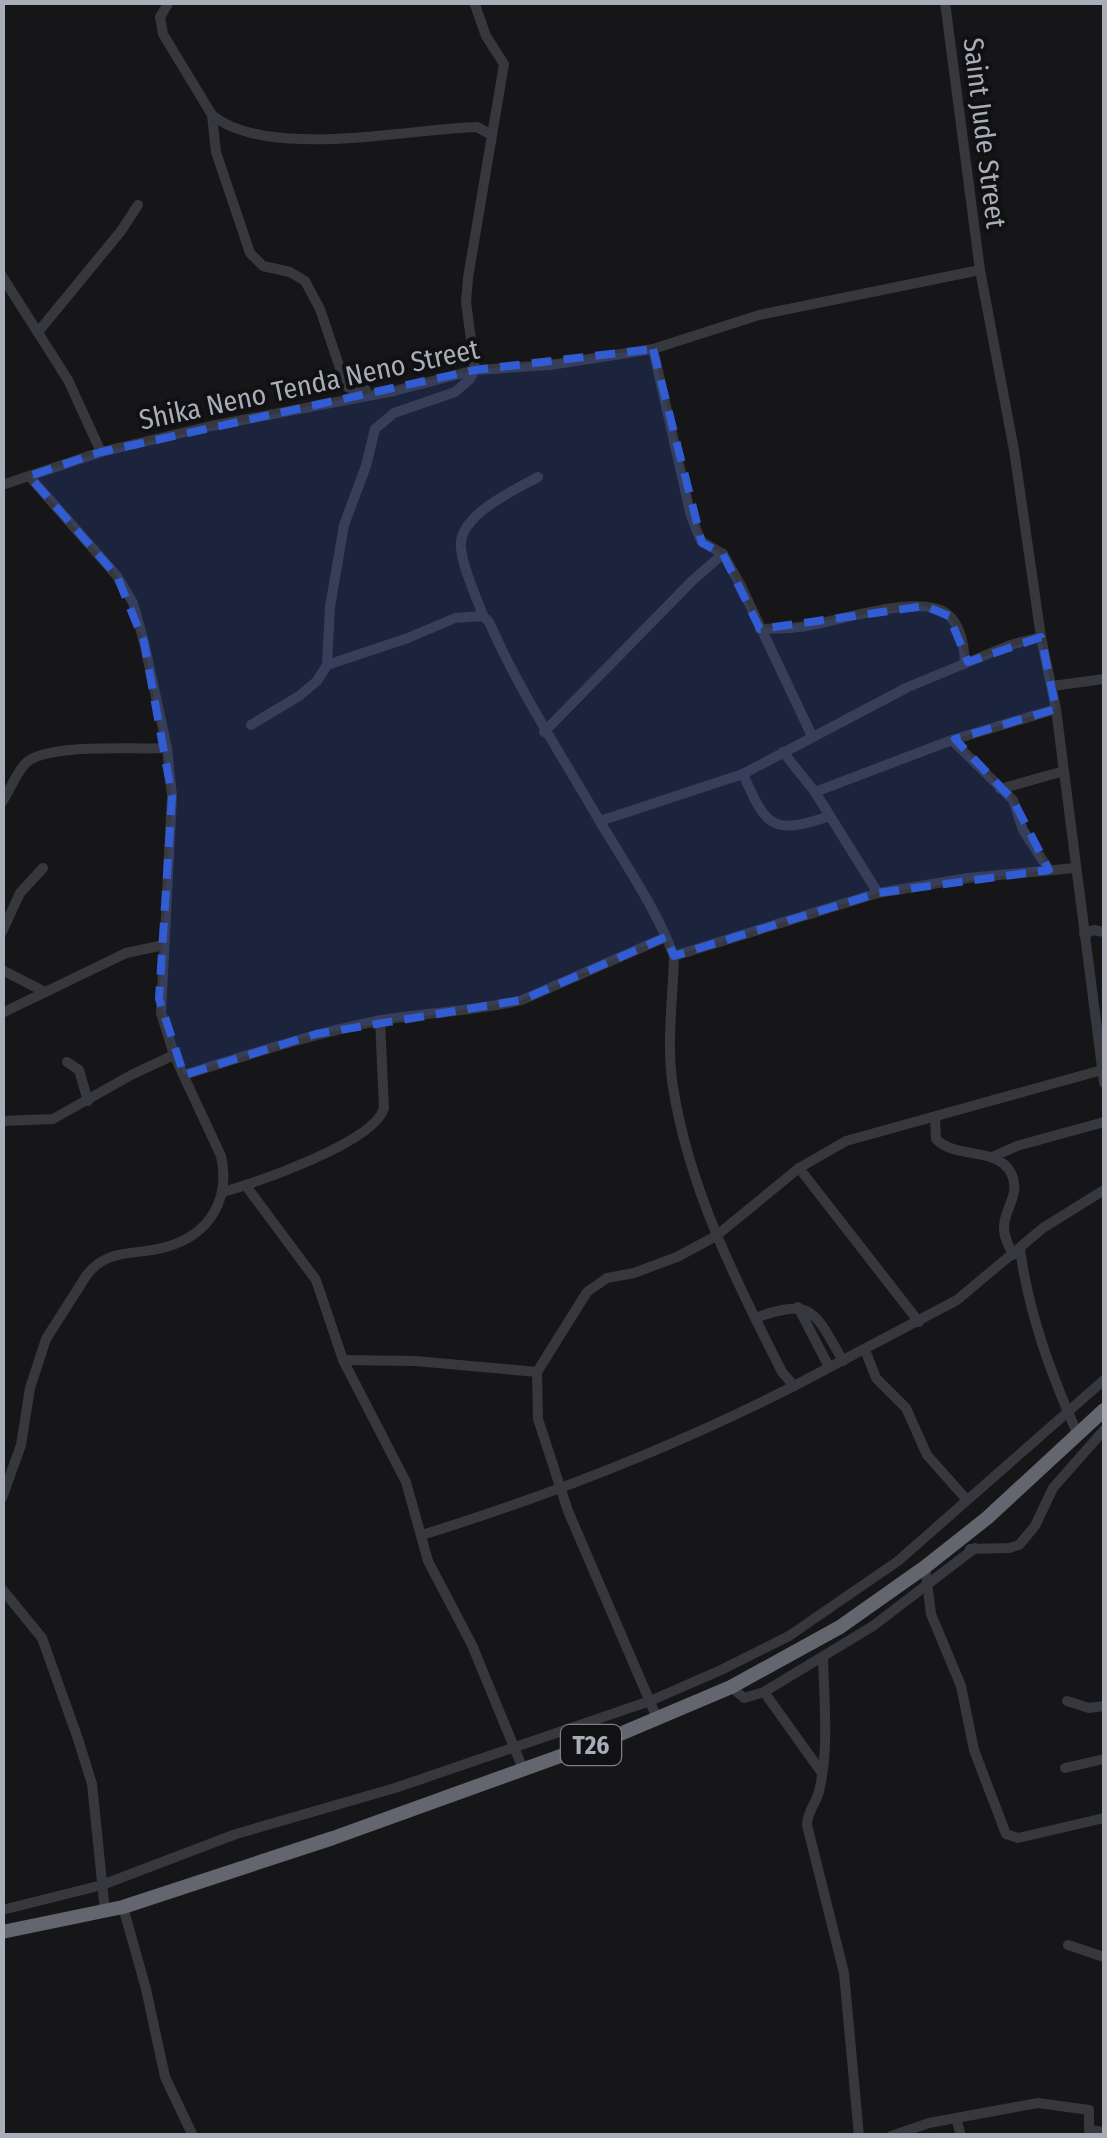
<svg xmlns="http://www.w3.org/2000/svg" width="1107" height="2138" font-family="'Fira Sans Condensed',sans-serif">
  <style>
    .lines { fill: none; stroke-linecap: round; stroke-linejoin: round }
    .minor { stroke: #37383d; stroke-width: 10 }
    .highway { stroke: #63666e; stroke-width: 14 }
    .marked { fill: #325cd3; fill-opacity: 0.2; stroke: #325cd3; stroke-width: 8; stroke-dasharray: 20 12; stroke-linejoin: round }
    .labels { text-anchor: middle; stroke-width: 8; stroke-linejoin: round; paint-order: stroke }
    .shield { fill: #111113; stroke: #7b7e86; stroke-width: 2.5 }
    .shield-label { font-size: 25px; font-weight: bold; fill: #a8adb8 }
    .street-label { font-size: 28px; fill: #a8adb8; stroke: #111113 }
  </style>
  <rect width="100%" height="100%" fill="#161618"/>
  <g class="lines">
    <g class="minor">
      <path d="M169 2 160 17 163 34 212 115 216 152 250 253 263 266 290 272 305 281 320 309 346 386 357 392 366 390"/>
      <path d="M945 2 980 270 1014 450 1041 637 1056 709 1104 1083"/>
      <path d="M212 115C267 160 407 129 477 127L490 134"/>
      <path d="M2 276 68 380 101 452"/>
      <path d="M38 332 121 231 138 205"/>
      <path d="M653 349 691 516 701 541 723 554 740 584 812 736"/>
      <path d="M2 485 101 452 211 426 394 391 475 370 550 365 653 349 759 315 980 270"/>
      <path d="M483 616C476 595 463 570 461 548 457 516 514 490 538 477"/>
      <path d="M760 629C773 628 786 629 799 627 833 623 919 593 946 613 961 624 964 645 965 663"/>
      <path d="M327 665 408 638 455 618 483 616 489 622C520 692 561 754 599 820 626 865 655 907 674 956 673 999 666 1044 673 1087 689 1189 736 1281 782 1372L794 1386 957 1300 1043 1228 1104 1190"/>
      <path d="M1052 686 1104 679"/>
      <path d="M251 725 299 696 317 681 327 665 330 607 344 525 366 466 375 429 394 413 455 392 470 379 475 370 466 302 468 278 504 64 486 36 474 2"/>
      <path d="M544 732 693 580 723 554"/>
      <path d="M952 740 1013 800 1023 830 1049 870"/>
      <path d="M783 752 815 792 878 893"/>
      <path d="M743 774C766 826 771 836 830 816"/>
      <path d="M1000 789 1064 771"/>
      <path d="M815 792 952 740 1056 709"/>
      <path d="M2 802C11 789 16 772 27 762 51 743 135 750 167 748"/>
      <path d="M600 821 743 774 908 687 1010 645 1041 637"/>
      <path d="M2 932 20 893 43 868"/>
      <path d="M1084 934 1094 930 1104 932"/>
      <path d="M674 956 878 893 968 878 1075 868"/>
      <path d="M2 970 43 991"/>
      <path d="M2 1013 126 953 164 945"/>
      <path d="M67 1062 79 1070 88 1101"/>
      <path d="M184 1075C248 1055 311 1034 377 1021 425 1012 474 1012 522 1000L666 937"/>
      <path d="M935 1117 936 1139C956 1160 997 1146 1011 1173 1021 1193 1006 1206 1004 1225 1003 1236 1009 1246 1013 1255"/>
      <path d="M2 1121 53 1119 133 1074 174 1055"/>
      <path d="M992 1157 1017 1146 1104 1122"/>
      <path d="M799 1168 919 1322"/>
      <path d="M246 1186 316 1280 343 1360 406 1482 428 1561 472 1645 523 1769"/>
      <path d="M223 1192C258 1182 375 1142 384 1108L380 1020"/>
      <path d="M1020 1249C1029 1315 1051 1374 1078 1435"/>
      <path d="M798 1307 829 1367"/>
      <path d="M755 1318C813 1297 815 1312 843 1361"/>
      <path d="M865 1350 876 1378 906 1408 927 1455 967 1500"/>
      <path d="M343 1360 415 1361 537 1372"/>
      <path d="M2 1498 21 1445 30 1388 46 1339 86 1276C107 1247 136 1256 166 1247 209 1235 231 1200 221 1156L174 1055 161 1013 172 796 167 748 144 642 133 603 117 576 29 476"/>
      <path d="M422 1535C551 1495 674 1447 794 1386"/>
      <path d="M970 1549 1009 1548 1019 1545 1035 1526 1053 1488 1104 1430"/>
      <path d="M925 1567 931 1614 961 1686 974 1750 1006 1834 1018 1838 1104 1818"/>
      <path d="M2 1589 42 1638 78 1739 92 1784 105 1911"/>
      <path d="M823 1657C824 1701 829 1744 820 1787 818 1802 807 1810 807 1825L844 1973 859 2136"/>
      <path d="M731 1687 744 1698 764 1692 873 1626 975 1548"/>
      <path d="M764 1692 822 1773"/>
      <path d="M1067 1701 1089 1708 1104 1706"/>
      <path d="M657 1718 568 1511 538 1419 537 1372 587 1292 607 1278 634 1273 677 1257 716 1236 799 1168 846 1141 1102 1070"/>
      <path d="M1065 1768 1104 1759"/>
      <path d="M123 1907 146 1989 165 2077 193 2136"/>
      <path d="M2 1910 102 1885 236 1834 395 1788 650 1701 721 1670 789 1636 898 1561 1104 1380"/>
      <path d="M1068 1945 1104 1957"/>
      <path d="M956 2118 961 2136"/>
      <path d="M891 2136 929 2123 1038 2103 1089 2110V2130L1104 2132"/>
    </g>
    <path class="highway" d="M2 1932 123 1907 333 1838 613 1737 731 1687 840 1627 925 1567 987 1518 1104 1410"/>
  </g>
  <path class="marked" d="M653 349 702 543 723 554 760 629 925 606 949 616 968 662 1041 637 1056 709 955 739 1013 800 1049 870 878 893 674 956 666 937 522 1000 316 1034 184 1075 159 999 172 796 144 642 117 576 29 476 101 452 475 370Z"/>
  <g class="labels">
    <rect class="shield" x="561" y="1725" width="60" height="40" rx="8"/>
    <g class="shield-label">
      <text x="591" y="1754">T26</text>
    </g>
    <g class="street-label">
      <text transform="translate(985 133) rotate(83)" y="10">Saint Jude Street</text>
      <text transform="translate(309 384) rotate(-12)" y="10">Shika Neno Tenda Neno Street</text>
    </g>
  </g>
  <rect width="1107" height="2138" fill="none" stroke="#a8adb8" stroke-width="10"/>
</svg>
